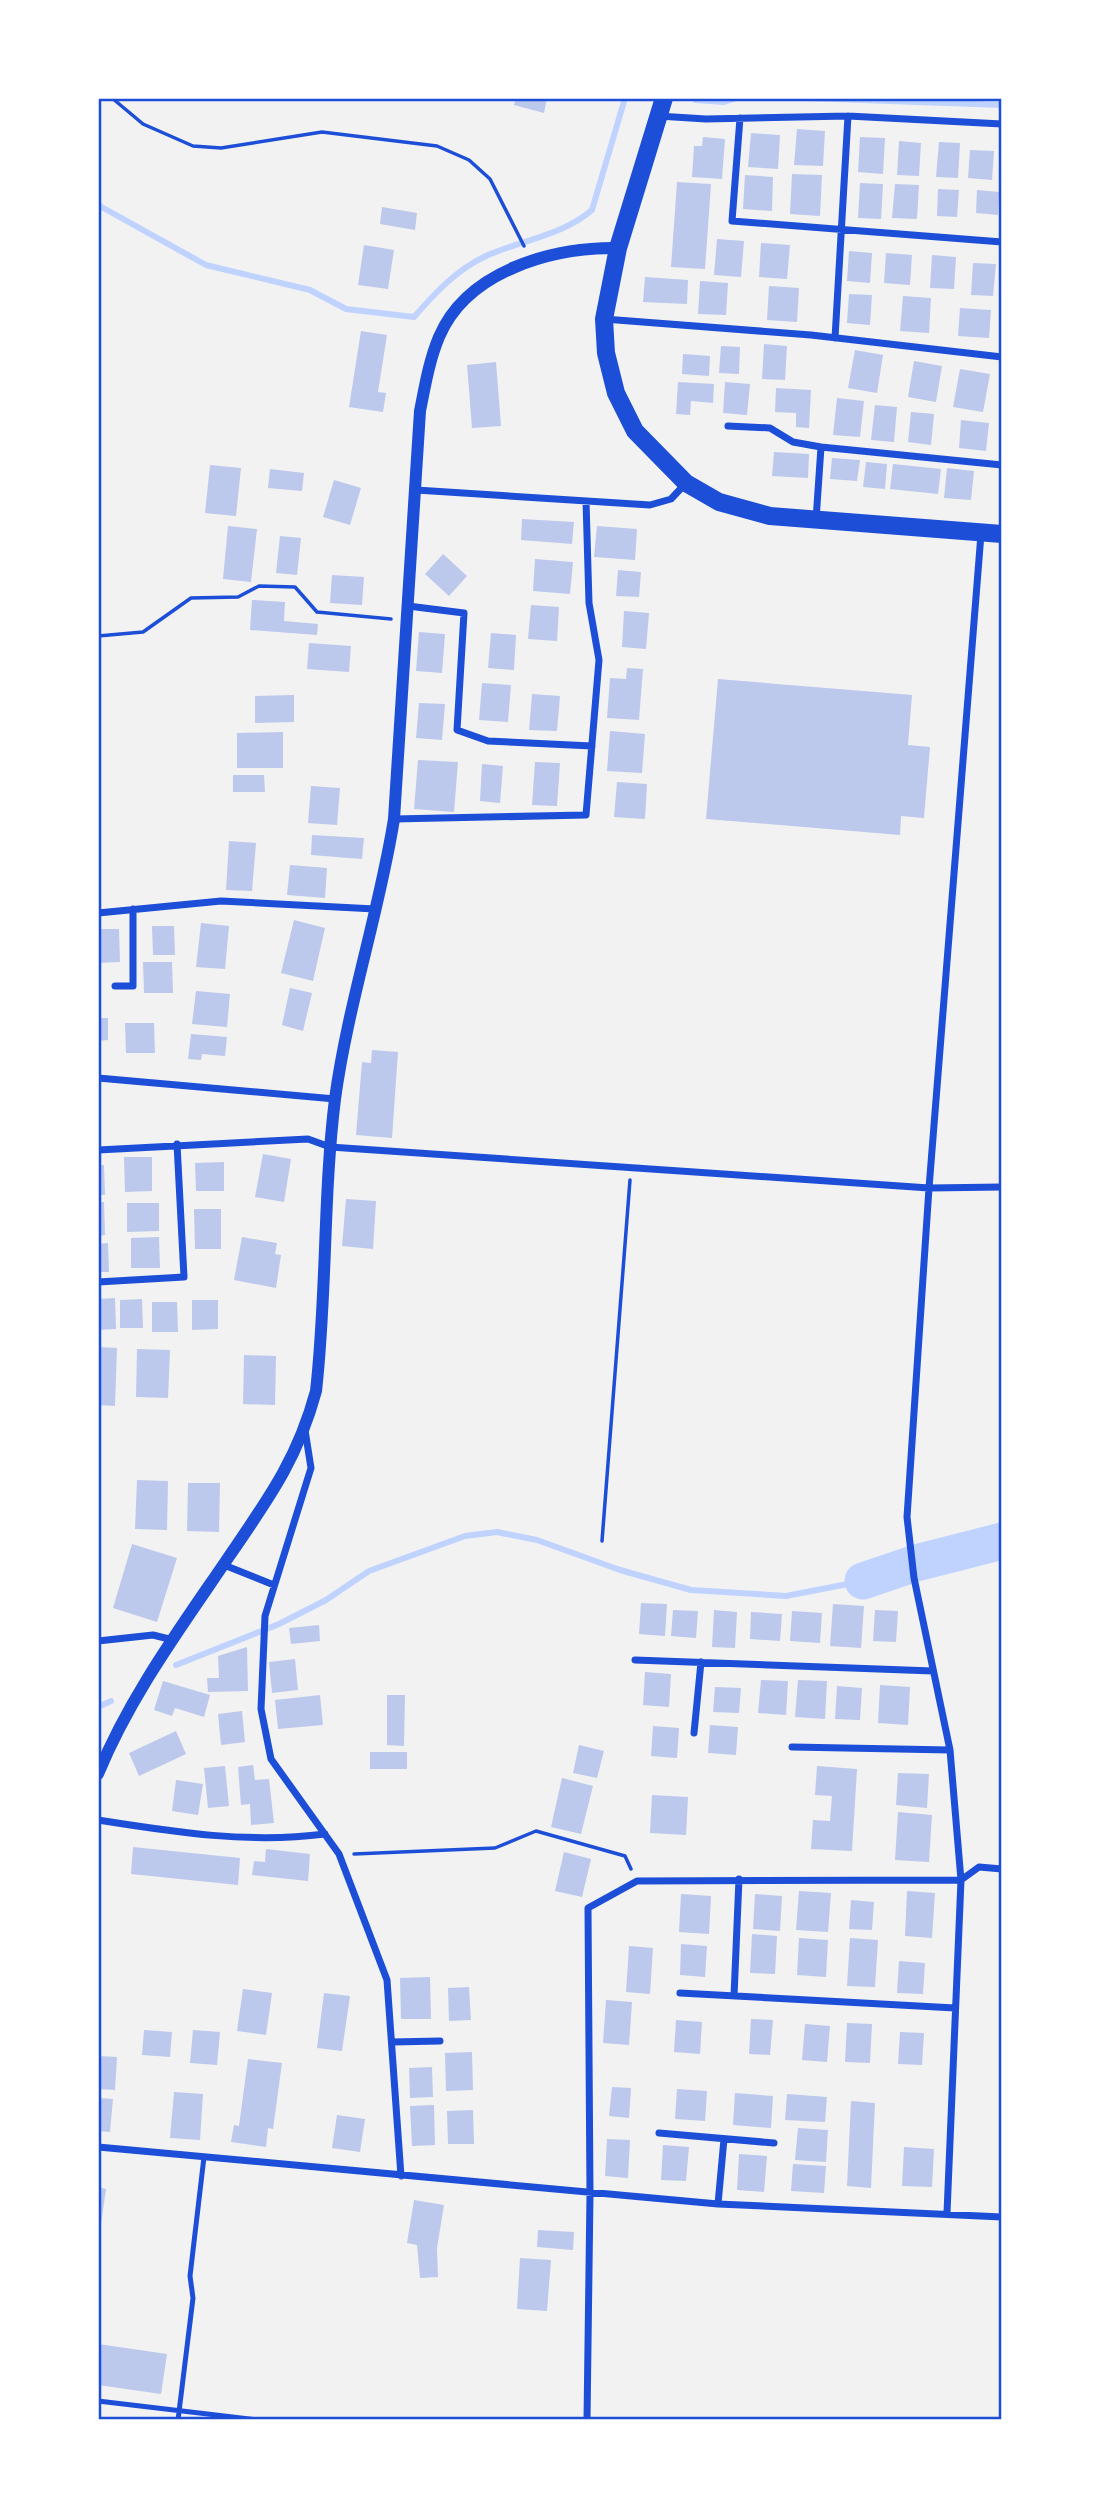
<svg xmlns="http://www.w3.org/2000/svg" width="1100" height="2518" viewBox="0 0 1100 2518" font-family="Signika,sans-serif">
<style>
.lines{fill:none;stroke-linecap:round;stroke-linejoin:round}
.stream{stroke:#bfd3fe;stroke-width:6}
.river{stroke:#bfd3fe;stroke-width:37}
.building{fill:#bdc9ec}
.path{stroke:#1d4ed8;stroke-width:3.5}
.service{stroke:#1d4ed8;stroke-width:5}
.minor{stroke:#1d4ed8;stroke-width:7}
.tertiary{stroke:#1d4ed8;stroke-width:12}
.primary{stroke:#1d4ed8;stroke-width:18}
.neatline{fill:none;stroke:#1d4ed8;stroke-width:2.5}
</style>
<rect width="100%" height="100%" fill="#f2f2f2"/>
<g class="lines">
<path class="stream" d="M805,98L1002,105
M696,100L724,102L737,98
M98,205L206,265L310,290L346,309L414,317C436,292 457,269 488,255C523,240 563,235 592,210L625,98
M176,1665L279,1624L326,1600L369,1571L465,1536L497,1532L537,1540L620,1570L691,1590L786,1596L863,1581
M98,1707L111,1701"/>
<path class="river" d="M863,1581L916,1563L1002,1541"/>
</g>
<path class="building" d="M516,98H547L544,113L514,105Z
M797,129L825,131L823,166L794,165Z
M751,133L780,135L778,169L748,167Z
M703,137L725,139L722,179L692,177L694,146H702Z
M860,137L885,138L883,174L858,172Z
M899,141L921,143L919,176L897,175Z
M939,142L960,143L958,178L936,177Z
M970,150L994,151L992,180L968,178Z
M792,174L822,175L820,216L790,214Z
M745,175L773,177L772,211L743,209Z
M677,182L711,184L705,269L671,267Z
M860,183L883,184L881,219L858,218Z
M895,184L919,185L917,219L892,218Z
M938,189L959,190L957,217L937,216Z
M977,190L999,192L998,215L976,213Z
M382,207L417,213L415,230L380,224Z
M717,239L744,241L741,277L714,275Z
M761,243L790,245L787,279L759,277Z
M364,245L394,250L388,289L358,285Z
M849,251L872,253L870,283L847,281Z
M886,253L912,255L910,285L884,283Z
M932,255L956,257L954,289L930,288Z
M973,263L996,264L993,296L971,295Z
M645,277L688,280L687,304L643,302Z
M700,281L728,283L726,315L698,314Z
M769,286L799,288L797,322L767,320Z
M849,294L872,295L870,325L847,323Z
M903,296L931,298L929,333L900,331Z
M960,308L991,310L989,338L958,336Z
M361,331L387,335L378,392L386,393L383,412L349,407Z
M764,344L787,346L785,380L762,379Z
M721,346L740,347L739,374L719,373Z
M855,350L883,355L877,393L848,388Z
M683,354L710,356L709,376L682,374Z
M914,361L942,366L936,402L908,397Z
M496,362L501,426L472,428L467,365Z
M960,369L990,374L983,412L953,407Z
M678,382L714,384L713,403L691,401L690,415L676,414Z
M725,382L750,384L747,415L723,413Z
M776,388L811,390L809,428L796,427V413L775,412Z
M837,398L864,401L860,437L833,435Z
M875,405L897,407L894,442L871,440Z
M911,412L934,414L931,445L908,442Z
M961,420L989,423L986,451L959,448Z
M774,452L809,454L808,478L772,476Z
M832,458L860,460L857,481L830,479Z
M866,462L887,464L885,489L863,487Z
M893,464L941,469L938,494L890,489Z
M210,465L241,468L236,516L205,513Z
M947,468L974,471L971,500L944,498Z
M270,469L304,473L302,491L268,488Z
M334,480L361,488L350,525L323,517Z
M522,519L574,522L572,544L521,540Z
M228,526L257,529L251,582L223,579Z
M597,526L637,529L635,560L594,557Z
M280,536L301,538L297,575L276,573Z
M443,554L467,576L449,596L425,574Z
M535,559L573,562L570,594L533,591Z
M618,570L641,572L639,597L616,596Z
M332,575L364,577L362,605L330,603Z
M252,600L285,602L284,621L318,624L317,635L250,630Z
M531,605L559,607L557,641L528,639Z
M624,611L649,613L646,649L622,647Z
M419,632L445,634L442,673L416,671Z
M491,633L516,635L514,670L488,668Z
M309,643L351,646L349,672L307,669Z
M627,668L643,669L639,720L607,718L610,678L626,679Z
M718,679L912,695L908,745L930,747L924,818L901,816L900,835L706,819Z
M482,683L511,685L508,722L479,720Z
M532,694L560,696L557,731L529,730Z
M294,695V722L255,723V696Z
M419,703L445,704L442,740L416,738Z
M610,731L645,734L642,773L607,771Z
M283,732V768H237V733Z
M418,760L458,762L454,812L414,809Z
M535,762L560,763L557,806L532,805Z
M482,764L503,766L500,803L480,801Z
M233,775H264L265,792H233Z
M617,782L647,784L645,819L614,817Z
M311,786L340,788L337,825L308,823Z
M312,835L364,838L362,859L311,855Z
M229,841L256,843L252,891L226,890Z
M290,865L327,868L325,898L287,895Z
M294,920L325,928L313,981L281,973Z
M201,923L229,926L225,969L196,967Z
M152,926H174L175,955H153Z
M98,929H119L120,962L98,963Z
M143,962H172L173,993H144Z
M290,988L312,993L303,1031L282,1025Z
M196,991L230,994L227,1027L192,1024Z
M98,1018H108V1040L98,1041Z
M125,1023H154L155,1053H126Z
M191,1034L227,1037L225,1056L202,1054L201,1060L188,1059Z
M372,1050L398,1052L392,1138L356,1135L362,1062L371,1063Z
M263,1154L291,1159L284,1202L255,1197Z
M124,1157H152V1191L125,1192Z
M224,1162V1191H196L195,1163Z
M98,1165H104L105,1195H98Z
M346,1199L376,1201L373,1249L342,1246Z
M98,1202H104L105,1235L98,1236Z
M127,1203H159V1231L127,1232Z
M194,1209H221V1249H195Z
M159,1237L160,1268H131V1238Z
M242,1237L277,1243L275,1254L281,1255L276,1288L234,1280Z
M108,1243L109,1272H98V1244Z
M115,1298L116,1329L98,1330V1299Z
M142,1299L143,1328H120V1300Z
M192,1300H218V1329L192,1330Z
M152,1302H177L178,1332H152Z
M98,1347L117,1348L115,1406L98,1405Z
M137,1349L170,1350L168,1398L136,1397Z
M244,1355L276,1356L275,1405L243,1404Z
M137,1480L168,1481L167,1530L135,1529Z
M188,1483H220L219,1532L187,1531Z
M132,1544L177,1558L157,1622L113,1608Z
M641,1603L667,1604L665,1636L639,1634Z
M833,1604L864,1606L861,1648L830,1646Z
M673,1610L698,1611L696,1638L671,1636Z
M714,1610L737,1612L735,1648L712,1647Z
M875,1610L898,1611L896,1642L873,1641Z
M792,1611L822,1613L820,1643L790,1641Z
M751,1612L782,1614L780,1641L750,1639Z
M319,1625L320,1641L291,1644L289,1628Z
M247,1647L248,1691L208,1692L207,1678H219L218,1656Z
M295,1659L298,1690L272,1693L269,1662Z
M645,1672L671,1674L669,1707L643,1705Z
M761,1680L788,1681L786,1715L758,1713Z
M798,1680L827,1681L825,1719L795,1717Z
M163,1681L210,1695L204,1717L175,1708L172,1716L154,1710Z
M880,1685L910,1687L908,1725L878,1723Z
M837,1686L862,1688L860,1720L835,1719Z
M715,1687L741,1688L739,1713L713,1712Z
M320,1695L323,1725L278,1729L275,1700Z
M387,1695H405L404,1746L387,1745Z
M242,1711L245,1742L221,1745L218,1714Z
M710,1725L738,1727L736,1755L708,1753Z
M653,1726L679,1728L677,1758L651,1756Z
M176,1731L186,1754L139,1776L129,1753Z
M579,1745L604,1751L597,1778L573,1773Z
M370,1752H407V1769H370Z
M253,1765L255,1780L269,1779L274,1823L251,1825L250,1804L241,1805L238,1767Z
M225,1766L229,1806L208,1808L204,1768Z
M817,1766L857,1769L852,1851L811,1849L813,1820L830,1821L832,1796L815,1795Z
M898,1773L929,1774L927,1808L896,1805Z
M562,1778L593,1786L581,1834L551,1827Z
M176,1780L203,1784L198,1815L172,1811Z
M652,1795L688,1797L686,1835L650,1833Z
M898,1812L932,1815L929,1862L895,1860Z
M133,1847L240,1858L238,1885L131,1874Z
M266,1849L310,1854L308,1881L252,1875L254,1861L265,1862Z
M564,1852L591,1859L582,1897L555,1891Z
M799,1891L831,1893L828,1932L796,1930Z
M907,1891L935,1893L932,1938L905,1936Z
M681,1894L711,1896L709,1934L679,1932Z
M755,1894L782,1896L780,1931L753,1929Z
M851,1900L874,1902L872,1930L849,1929Z
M752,1934L777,1936L775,1974L750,1973Z
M799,1938L828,1940L826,1977L797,1975Z
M850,1938L878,1940L875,1987L847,1986Z
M681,1944L707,1946L705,1977L680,1975Z
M629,1946L653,1948L650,1994L626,1992Z
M899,1961L925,1963L923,1994L897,1993Z
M430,1977L431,2019H401L400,1978Z
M469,1987L471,2020L449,2021L448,1988Z
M243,1989L272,1993L266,2035L237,2031Z
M324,1993L350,1996L342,2051L317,2048Z
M606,2000L632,2002L629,2045L603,2043Z
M751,2019L773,2020L770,2055L749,2054Z
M676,2020L702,2022L700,2054L674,2052Z
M847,2023L872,2024L870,2063L845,2062Z
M805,2024L830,2026L827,2062L802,2060Z
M144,2030L172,2032L170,2057L142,2055Z
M193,2030L220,2032L217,2065L190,2063Z
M900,2032L924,2033L922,2065L898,2064Z
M472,2052L473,2090L446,2091L445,2053Z
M98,2056L117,2057L115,2090L98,2089Z
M248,2059L282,2063L273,2129L268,2128L266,2147L231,2142L234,2125L239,2126Z
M432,2067L433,2097L410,2098L409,2068Z
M612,2087L631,2088L629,2118L609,2116Z
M677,2089L707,2091L705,2121L675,2119Z
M174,2092L203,2094L200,2140L170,2138Z
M735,2093L773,2096L771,2128L733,2125Z
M787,2094L827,2097L825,2122L785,2120Z
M98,2098L113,2099L110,2132L98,2131Z
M851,2101L875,2103L871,2188L847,2186Z
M434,2105L435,2145L412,2146L410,2106Z
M473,2110L474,2144H448L447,2111Z
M337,2115L365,2119L360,2152L332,2148Z
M798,2128L828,2130L826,2162L795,2160Z
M607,2139L630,2140L628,2178L605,2176Z
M663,2145L689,2147L686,2181L661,2180Z
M904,2147L934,2149L932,2187L902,2186Z
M739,2154L767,2156L764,2192L737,2190Z
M793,2164L826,2166L824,2193L791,2191Z
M98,2187L106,2189L100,2231H98Z
M414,2200L444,2205L437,2248L438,2277L420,2278L417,2245L407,2243Z
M538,2230L574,2232L573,2250L537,2247Z
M520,2258L551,2260L547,2311L517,2309Z
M98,2344L167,2354L161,2394L98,2385Z"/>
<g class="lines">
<path class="path" d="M112,98L143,124L193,146L221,148L322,132L437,146L469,160L490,179L524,246
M98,636L143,632L191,598L238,597L259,586L295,587L317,612L391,619
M602,1541L630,1180
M354,1854L495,1848L536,1831L625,1856L631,1869"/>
<path class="service" d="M98,2401L258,2420
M178,2420L193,2298L190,2276L204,2157"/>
<path class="minor" d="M658,116L706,119L848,116L1002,124
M740,118L732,221L1002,242
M604,319L811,335L1002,357
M835,338L848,116
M728,426L770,428L793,442L821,447L1002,465
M416,490L650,505L671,499L686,483
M816,520L821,447
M408,606L464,613L457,730L488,741L592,746
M394,819L586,815L599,660L589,603L586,501
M98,913L221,901L375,909
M115,986H133V909
M98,1078L335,1099
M98,1150L308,1139L330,1147L929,1188L1002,1187
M98,1282L184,1277L177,1144
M305,1430L311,1468L265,1616L261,1709L271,1759L339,1854L387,1980L401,2176
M224,1565L274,1585
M98,1641L153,1635L173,1640
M635,1660L933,1671
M694,1733L701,1662
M792,1747L950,1750
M98,1820C174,1832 248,1844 325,1834
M680,1993L955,2008
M734,1996L739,1879
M392,2042L440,2041
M659,2133L774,2143
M98,2147L718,2204L1002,2217
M718,2204L724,2139
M947,2213L961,1880L950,1750L914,1578L907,1517L929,1188L981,534
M587,2420L590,2194L588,1908L637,1881L961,1880L979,1867L1002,1869"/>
<path class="tertiary" d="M98,1774C131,1694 182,1626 230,1555C269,1498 298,1458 316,1391C327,1294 323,1196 335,1099C348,1004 379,913 394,819L420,411C425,386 429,361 439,337C467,271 552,247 618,248"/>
<path class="primary" d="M664,98L618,248L604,319L606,353L616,393L635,431L686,483L719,502L770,516L1002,534"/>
</g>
<rect width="1100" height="2518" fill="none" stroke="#ffffff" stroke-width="200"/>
<rect x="100" y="100" width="900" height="2318" class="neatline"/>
</svg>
